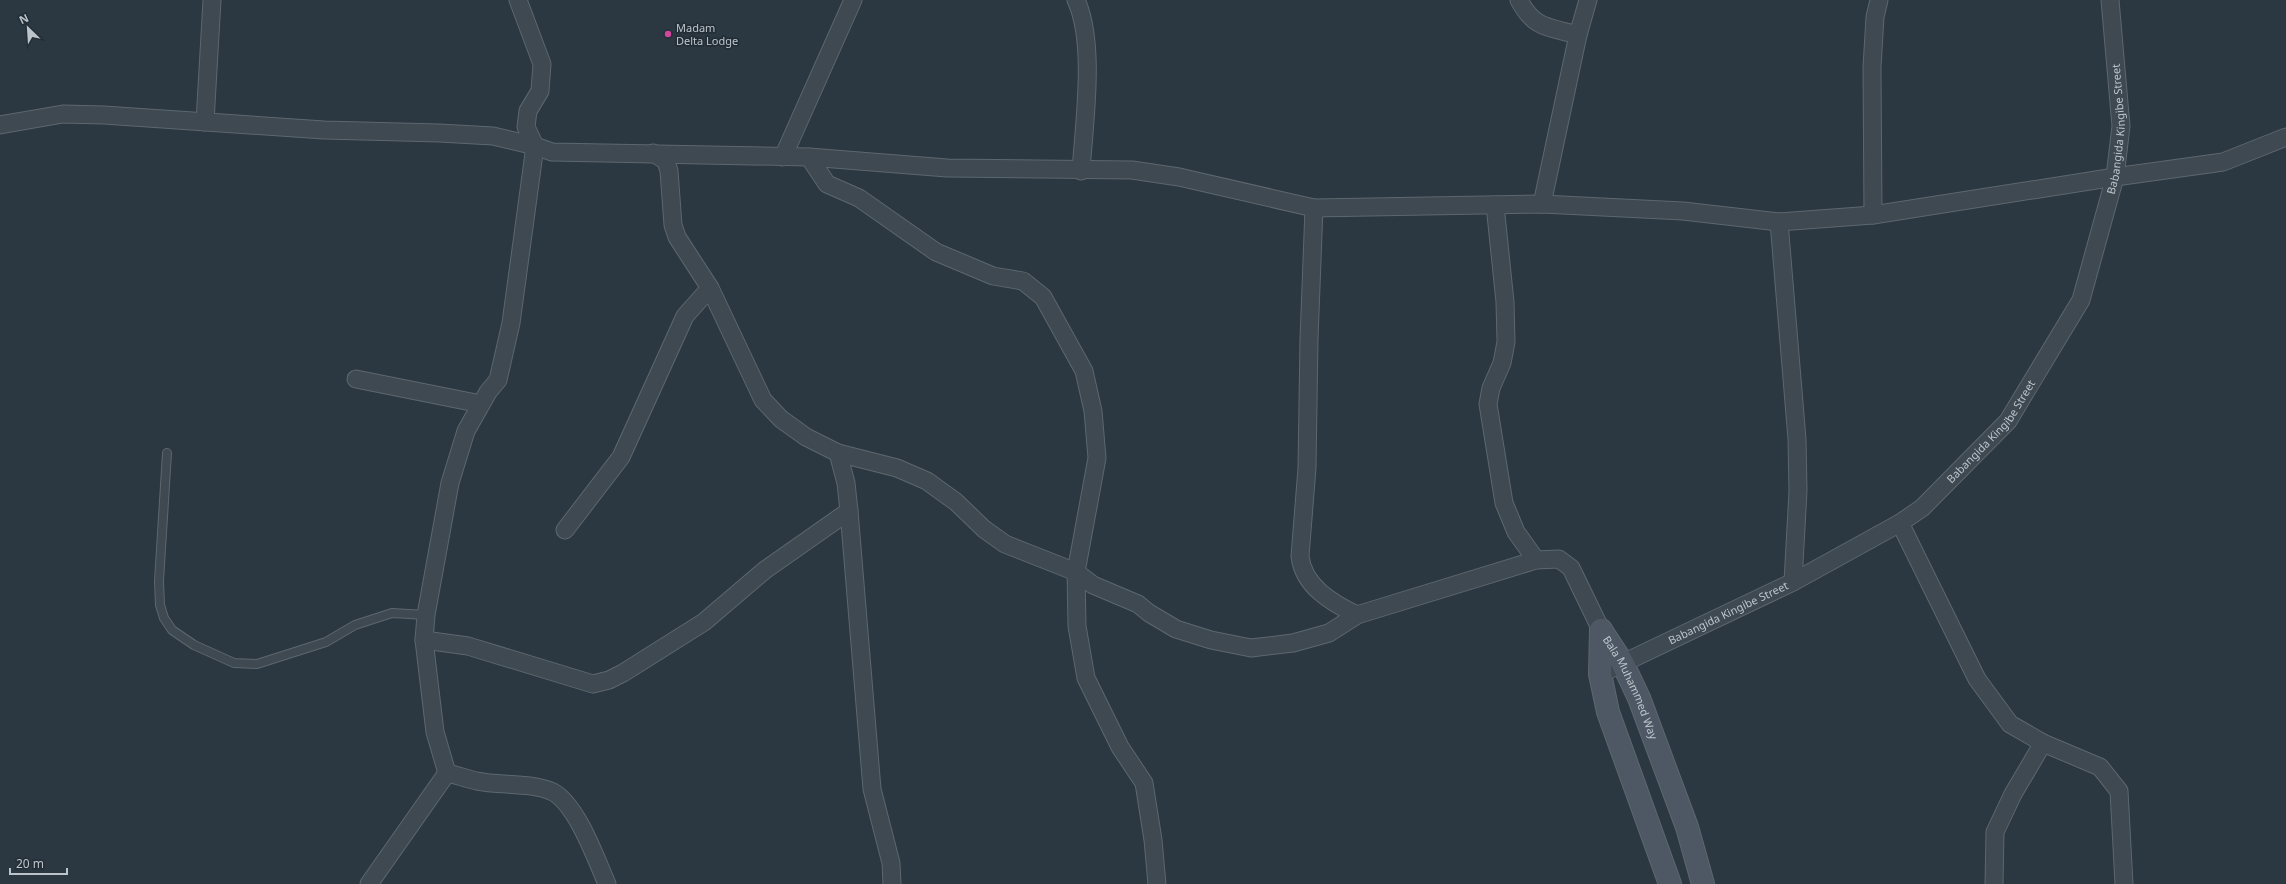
<svg xmlns="http://www.w3.org/2000/svg" width="2286" height="884" viewBox="0 0 2286 884" font-family="'Noto Sans',sans-serif">
<style>
.lines{fill:none;stroke-linecap:round;stroke-linejoin:round}
.lane-casing{stroke:#5d676f;stroke-width:10}
.street-casing{stroke:#5d676f;stroke-width:19}
.secondary-casing{stroke:#5d676f;stroke-width:24}
.lane{stroke:#3f4951;stroke-width:8}
.street{stroke:#3f4951;stroke-width:17}
.secondary{stroke:#4d5864;stroke-width:22}
.hotel-dot{fill:#d1479c;stroke:#232e37;stroke-width:1.5}
.labels{text-anchor:middle;stroke-width:3.5;stroke-linejoin:round;paint-order:stroke}
.poi-label{font-size:11px;fill:#bcc4cb;stroke:#232e37;text-anchor:start}
.street-label{font-size:11px;fill:#bcc4cb;stroke:#232e37}
</style>
<rect width="100%" height="100%" fill="#2b3741"/>
<g class="lines">
<defs>
<path id="lane" d="M167,453L159,581L160,605L164,618L172,630L194,645L234,663L257,664L326,642L355,625L392,613L426,615"/>
<g id="street">
<path d="M518,0L542,64L540,91L528,111L526,127L535,146L552,152L809,157L947,168L1132,170L1179,177L1314,208L1542,204L1683,211L1779,222L1873,215L2115,177L2223,162L2286,137"/>
<path d="M1076,0C1096,43 1084,124 1081,171"/>
<path d="M1519,0C1534,29 1549,27 1578,35"/>
<path d="M205,122L212,0"/>
<path d="M0,125L63,114L104,115L324,130L439,133L493,136L535,146L511,323L498,380L488,392L466,431L450,483L426,615L424,640L435,732L447,773"/>
<path d="M653,153L666,161L669,171L673,225L677,237L710,288L763,400L781,419L806,437L838,453L897,468L927,481L956,502L984,529L1005,544L1076,572L1093,585L1138,604L1149,613L1176,629L1211,640L1251,648L1293,643L1329,633L1357,615L1536,560L1559,559L1571,568L1601,630"/>
<path d="M783,157L853,0"/>
<path d="M809,157L827,184L859,198L936,252L993,276L1023,281L1043,297L1084,371L1093,411L1097,458L1076,572L1077,626L1086,678L1120,747L1144,783L1153,840L1157,884"/>
<path d="M1542,204L1578,35L1588,0"/>
<path d="M1495,205L1505,302L1506,342L1502,363L1491,388L1488,404L1504,503L1516,532L1536,560"/>
<path d="M1314,208L1309,339L1307,468L1300,556C1303,586 1332,603 1357,615"/>
<path d="M1873,215L1872,67L1875,17L1879,0"/>
<path d="M1779,222L1797,439L1798,491L1793,582"/>
<path d="M356,379L481,404"/>
<path d="M838,453L846,483L849,511L872,789L891,863L892,884"/>
<path d="M1900,523L1977,679L2010,724L2043,743L2100,767L2119,791L2124,884"/>
<path d="M565,530L621,457L685,316L710,288"/>
<path d="M424,640L468,646L593,684L609,680L623,673L704,622L765,570L849,511"/>
<path id="s1" d="M1600,674L1793,582L1900,523L1922,508L2008,421L2081,300L2115,177L2121,126L2110,0"/>
<path d="M447,773C457,775 467,779 477,781C499,786 532,782 553,792C577,805 596,859 607,884"/>
<path d="M369,884L447,773"/>
<path d="M1994,884L1995,832L2013,794L2043,743"/>
</g>
<g id="secondary">
<path id="s2" d="M1601,630L1622,662L1639,698L1687,827L1703,884"/>
<path d="M1601,630L1600,674L1608,712L1670,884"/>
</g>
</defs>
<use href="#lane" class="lane-casing"/>
<use href="#street" class="street-casing"/>
<use href="#secondary" class="secondary-casing"/>
<use href="#lane" class="lane"/>
<use href="#street" class="street"/>
<use href="#secondary" class="secondary"/>
</g>
<circle class="hotel-dot" cx="668" cy="34" r="4"/>
<g class="labels">
<g class="poi-label">
<text x="676" y="32">Madam<tspan x="676" dy="13">Delta Lodge</tspan></text>
</g>
<g class="street-label">
<text dy="4" stroke="none"><textPath href="#s1" startOffset="802">Babangida Kingibe Street</textPath></text>
<text dy="4" stroke="none"><textPath href="#s1" startOffset="466">Babangida Kingibe Street</textPath></text>
<text dy="4" stroke="none"><textPath href="#s1" startOffset="142">Babangida Kingibe Street</textPath></text>
<text dy="4" stroke="none"><textPath href="#s2" startOffset="65">Bala Muhammed Way</textPath></text>
</g>
</g>
<g transform="translate(28 28) rotate(335)" stroke="#232e37" stroke-width="3" paint-order="stroke">
<path d="M0-3L7 15L0 10L-7 15Z" fill="#bcc4cb"/>
<text y="-6" font-size="11" font-weight="bold" text-anchor="middle" fill="#bcc4cb">N</text>
</g>
<path d="M10 868v6h57v-6" fill="none" stroke="#bcc4cb" stroke-width="2"/>
<text x="16" y="868" font-size="12" fill="#bcc4cb" stroke="#232e37" stroke-width="3" paint-order="stroke">20 m</text>
</svg>
